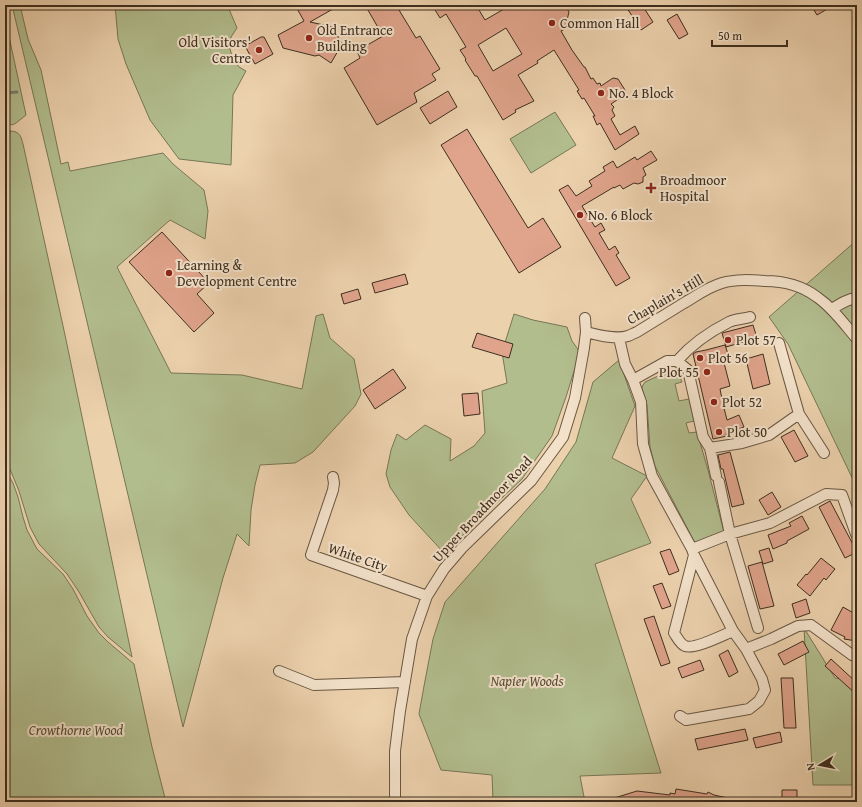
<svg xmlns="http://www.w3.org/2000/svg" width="862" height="807" viewBox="0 0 862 807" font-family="'Gentium Book Plus',serif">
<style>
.green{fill:#b2bd8e;stroke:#787656}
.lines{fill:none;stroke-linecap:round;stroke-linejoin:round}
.stream{stroke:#748071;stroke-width:3}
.building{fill:#e0a48c;stroke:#3d2e1e;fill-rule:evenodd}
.street-casing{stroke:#695742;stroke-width:12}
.street{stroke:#f3e1ca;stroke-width:10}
.poi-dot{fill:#8f2418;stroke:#f3e1ca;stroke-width:1.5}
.labels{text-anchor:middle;stroke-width:4;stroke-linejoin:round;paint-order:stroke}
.poi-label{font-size:14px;fill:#3d2e1e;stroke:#f3e1ca;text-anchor:start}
.street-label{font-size:14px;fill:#3d2e1e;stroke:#f3e1ca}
.park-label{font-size:14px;font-style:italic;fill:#544b34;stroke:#f3e1ca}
</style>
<rect width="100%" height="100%" fill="#ecd1ad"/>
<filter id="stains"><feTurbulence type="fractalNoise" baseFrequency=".005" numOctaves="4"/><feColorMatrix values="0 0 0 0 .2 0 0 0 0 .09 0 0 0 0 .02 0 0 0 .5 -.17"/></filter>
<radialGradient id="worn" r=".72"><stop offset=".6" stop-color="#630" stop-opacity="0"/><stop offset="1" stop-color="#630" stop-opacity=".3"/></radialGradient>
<path class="green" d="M12,5H20L28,39L41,70L61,164L68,162L70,171L163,153L173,164L204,190L208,211L205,239L170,220L117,267L171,373L242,375L302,389L316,316L323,314L330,338L354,359L361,394L355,406L313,452L295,463L260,465L255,485L251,510L249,546L237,534L223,578L183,727Z
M115,5H231L229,9L237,28L231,37L230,49L233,59L239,67L246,71L233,95L231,165L179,159L150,120L126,64L118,39Z
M5,18L26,115L16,123L12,125L5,122Z
M555,112L576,145L531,173L510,139Z
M10,131C20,131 21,137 23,144L65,335L132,657L108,637L99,627L79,592L67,574L39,544L30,527L19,491L5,457V134H10Z
M857,240V488L788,344L769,317Z
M514,314L533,320L567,327L572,341L580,352L566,397L552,436L522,479L444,553L409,515L390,487L386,474L391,450L397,434L406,440L425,425L451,439L450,461L474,446L485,433L482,391L507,383L502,352Z
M619,360L635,406L612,458L647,476L631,499L651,543L595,564L661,773L580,776L585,802H493L492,775L441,770L419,714L424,686L433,639L445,602L545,489L576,442L593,382Z
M674,370L679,375L682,382L675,384L679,401L689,399L694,421L686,423L689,433L697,432L708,470L725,536L695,543L655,466L650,447L647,405L642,388L643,385L645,382L669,371Z
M5,469L13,483L18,497L23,517L27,530L37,549L63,574L73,589L87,616L99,633L108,642L134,664L152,747L166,802H5Z
M804,628L835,678L857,681V785H813Z"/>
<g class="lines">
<path class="stream" d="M5,93L17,92"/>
</g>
<path class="building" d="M295,5H340L310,22L333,27L342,44L331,63L319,55L315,56L283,48L278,35L304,21Z
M365,5H396L416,38L420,36L440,69L432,74L436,80L414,93L417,102L377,125L344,68L360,58L357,51L383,36Z
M432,5H476L485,20L504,9L503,5H559L560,6L566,7L569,12L567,20L571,26L561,31L572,50L584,67H585L591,79L593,78L597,84L600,83L601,86L613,78L618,79L625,90L623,96L611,104L614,107L612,110L615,116L611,119L620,135L635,126L639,134L615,150L600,123L597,125L593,116H595L584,98L582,99L577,91L579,90L554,50L537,61L538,63L518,75L534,101L515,110L516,112L503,120L477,76H475L465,60L466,59L460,50L466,47L446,14L440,18ZM506,28L522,54L493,71L478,45Z
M625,5H642L653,22L641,30Z
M811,5H834L817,15Z
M677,14L688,34L679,39L667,20Z
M261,37H264L273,54L255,64L245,46Z
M448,91L457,107L430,124L420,108Z
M467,129L528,228L543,218L561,247L519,273L441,145Z
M651,151L657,160L643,168L646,175L643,177V182L638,184L634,183L623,189L620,185L614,188V187L582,206L595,227L601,223L605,230L599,233L609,250L615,246L619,253L616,255L630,278L616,286L559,190L568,185L576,196L592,186L589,181L605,171L603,167L613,161L617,168L635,157L637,160Z
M162,232L209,283L197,294L214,313L194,332L129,262Z
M405,274L408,284L375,293L372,283Z
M358,289L361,299L344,304L341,294Z
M753,325L757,338L726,347L722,333Z
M477,333L513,344L509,358L472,347Z
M725,345L729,357L723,359L730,386L720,389L723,404L727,420L739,415L744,427L726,434L727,436L713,439L693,354L696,352L706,350Z
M763,354L770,384L753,389L746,359Z
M393,369L406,388L375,409L363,390Z
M478,393L480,414L464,416L462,394Z
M794,430L808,456L795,462L781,437Z
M730,452L744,504L732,507L723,469H721L718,455Z
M772,492L781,507L768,515L759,500Z
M830,501L857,552L845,558L819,507Z
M802,516L809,529L787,541V543L773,549L768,535L791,526L789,523Z
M769,548L773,561L763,564L759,551Z
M670,549L679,571L669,575L660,552Z
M821,558L835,569L826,580L824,578L810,596L797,585L806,574L807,575Z
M762,562L774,606L760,609L748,566Z
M662,583L671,606L662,609L653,586Z
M806,599L810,613L796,618L792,604Z
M843,607L857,615V641L844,639L845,637L831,630Z
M654,616L670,663L661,666L644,619Z
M803,641L809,652L784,665L778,654Z
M728,650L738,672L729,677L719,655Z
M831,659L857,683V695L825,666Z
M700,660L704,670L682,678L678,668Z
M781,678H793L796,728H784Z
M745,729L748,740L698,750L695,739Z
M780,732L782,742L756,748L753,738Z
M676,789L707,794L708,792L714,795L728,798L727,802H608V800L637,791L670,795V793L675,794Z
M782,790H797V802H782Z"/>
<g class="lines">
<defs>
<path id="street" d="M832,309C840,304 847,299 857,298
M586,332C598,335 616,340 628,336C631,335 634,333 637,332C653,322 668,313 684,303C696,296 708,287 722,283C736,279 751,280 765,281C784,281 801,285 817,297C833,308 844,324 857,339
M619,338L625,364L633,380L641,402L643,444L652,476L692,549L694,555L733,631L746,649L771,639L798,626L811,625L852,655L857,656
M779,343L799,414L824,453
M677,361C691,345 709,332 729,322C735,319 743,319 750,317
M633,380L667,361H677L688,370L703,437L710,448L742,443L769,435L799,414
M710,448L716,476
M333,477L334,483L333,490L311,555L427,596
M719,482L730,534L758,628
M692,549L730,534L770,523L826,494L842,495L856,534L857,535
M694,555L674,633C677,637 680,644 685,646C694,650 723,635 733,631
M279,671L314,685L405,682
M680,716L686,720L749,709L759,701L765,690L762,679L746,649
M395,802V751L400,711L412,639L427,596L444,569L462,548L531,481L563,437L575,398L584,348L586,332L585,318"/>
</defs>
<use href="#street" class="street-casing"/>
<use href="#street" class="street"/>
</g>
<g class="poi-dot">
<circle cx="552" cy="23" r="4"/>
<circle cx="309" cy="38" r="4"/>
<circle cx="259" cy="50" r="4"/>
<circle cx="601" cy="93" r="4"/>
<path d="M649 182h4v4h4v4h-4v4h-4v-4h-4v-4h4z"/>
<circle cx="580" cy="215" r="4"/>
<circle cx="169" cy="273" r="4"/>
<circle cx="728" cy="340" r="4"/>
<circle cx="700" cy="358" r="4"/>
<circle cx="707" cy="372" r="4"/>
<circle cx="714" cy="402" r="4"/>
<circle cx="719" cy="432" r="4"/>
</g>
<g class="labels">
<g class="poi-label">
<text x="560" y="28">Common Hall</text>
<text x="317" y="35">Old Entrance<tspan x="317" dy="16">Building</tspan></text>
<text x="251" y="47" text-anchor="end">Old Visitors'<tspan x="251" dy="16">Centre</tspan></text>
<text x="609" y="98">No. 4 Block</text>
<text x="660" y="185">Broadmoor<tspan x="660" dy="16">Hospital</tspan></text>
<text x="588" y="220">No. 6 Block</text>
<text x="177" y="270">Learning &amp;<tspan x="177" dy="16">Development Centre</tspan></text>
<text x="736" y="345">Plot 57</text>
<text x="708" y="363">Plot 56</text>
<text x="699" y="377" text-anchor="end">Plot 55</text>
<text x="722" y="407">Plot 52</text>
<text x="727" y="437">Plot 50</text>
</g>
<g class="street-label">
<text transform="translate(665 299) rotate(-30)" y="5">Chaplain's Hill</text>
<text transform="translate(482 509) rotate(-47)" y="5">Upper Broadmoor Road</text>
<text transform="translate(358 557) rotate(19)" y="5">White City</text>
</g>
<g class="park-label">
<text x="527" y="686">Napier Woods</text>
<text x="76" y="735">Crowthorne Wood</text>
</g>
</g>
<rect width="862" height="807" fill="none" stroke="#ecd1ad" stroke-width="20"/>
<rect x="6" y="6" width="850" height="795" fill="none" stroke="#3d2e1e" stroke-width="2"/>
<rect x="10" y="10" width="842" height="787" fill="none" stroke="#3d2e1e"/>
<g transform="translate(820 765) rotate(260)" stroke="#f3e1ca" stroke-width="3" paint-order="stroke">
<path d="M0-3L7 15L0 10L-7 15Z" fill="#3d2e1e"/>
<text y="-6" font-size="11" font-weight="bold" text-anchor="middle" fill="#3d2e1e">N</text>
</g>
<path d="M712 40v6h75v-6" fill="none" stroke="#3d2e1e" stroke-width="2"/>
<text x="718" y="40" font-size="12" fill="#3d2e1e" stroke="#f3e1ca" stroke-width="3" paint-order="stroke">50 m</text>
<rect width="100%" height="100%" filter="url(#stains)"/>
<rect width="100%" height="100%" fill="url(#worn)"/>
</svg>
